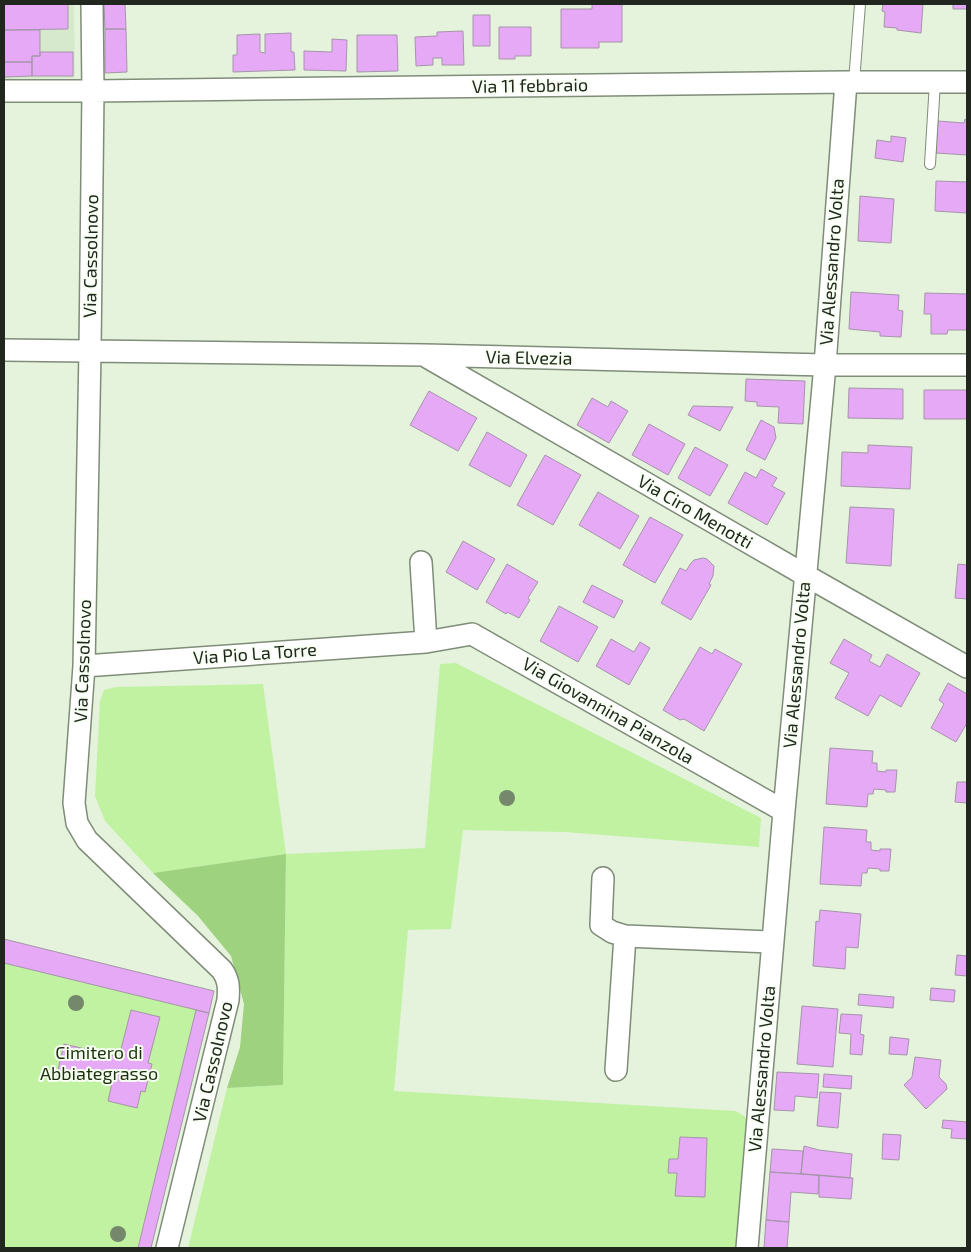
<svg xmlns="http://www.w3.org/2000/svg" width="971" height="1252" viewBox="0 0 971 1252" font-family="'Exo 2',sans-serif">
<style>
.built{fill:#d6e9cc}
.green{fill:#c0f2a2}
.forest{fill:#9ed27e}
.building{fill:#e5a9f6;stroke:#a595a9}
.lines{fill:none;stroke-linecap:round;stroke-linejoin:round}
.lane-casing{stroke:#7f8c78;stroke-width:12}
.street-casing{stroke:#7f8c78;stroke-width:24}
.lane{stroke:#fff;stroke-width:10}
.street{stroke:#fff;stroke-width:21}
.tree{fill:#76886b}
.labels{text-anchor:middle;stroke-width:4;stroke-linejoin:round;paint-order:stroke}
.street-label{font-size:18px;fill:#21271f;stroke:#f6fff1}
.park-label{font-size:18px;fill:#1c300e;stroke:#f6fff1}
</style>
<rect width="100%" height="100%" fill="#e5f3dd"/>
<path class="built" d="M4,4H74L75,78L4,79Z"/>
<path class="green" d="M456,663L761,818L759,847L565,832L463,830L451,929L408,930L394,1091L736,1111L748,1119L736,1248H188L227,1088L283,1085L286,854L153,873L105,821L95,796L100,701L104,690L116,687L263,684L286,854L425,848L440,664Z
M4,939L214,991L151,1248H4Z"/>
<path class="forest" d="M286,854L283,1085L227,1088L240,1047L244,1004L231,956L198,916L153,873Z"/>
<path class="building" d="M4,4H68V29L4,30Z
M104,4H125L126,29H105Z
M592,4H622V42H599V48H561V9H592Z
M883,4H923L921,33L897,30V28L884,27L885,12L882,11Z
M953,4H967V9H953Z
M473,15H490V46H473Z
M499,27H531V56H515V59H499Z
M105,29H126L127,72L105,73Z
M4,30H40V56H32V62H4Z
M463,31L464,65H442V58H433V65L416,66L415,37L437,36V32Z
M291,33V52H294L295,70L233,72V55H237V35L260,34V52L265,53V34Z
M357,35H397L398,71L357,72Z
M332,39L347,40L346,71L304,70V51L332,52Z
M40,52H73V76H32V56H40Z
M4,62H32V76L4,77Z
M965,119L967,120V155L936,153L938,121L964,123Z
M891,136L906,138L903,162L875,158L877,140L891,142Z
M936,181L967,182V213L935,211Z
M860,196L894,199L891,243L858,241Z
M851,292L899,295L898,310L903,311L901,337L880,336V332L849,329Z
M925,293L967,294V330H948L947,334H931V314H924Z
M746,379L805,381L803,424L778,423L779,407L757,406V402L745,401Z
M849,388L903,389V419L848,418Z
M924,390H967V419H924Z
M429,391L477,418L458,451L410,425Z
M592,398L608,407L611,401L628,411L609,443L577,425Z
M693,406L733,407L720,431L688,415Z
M761,420L774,427L776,438L765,460L746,450Z
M649,424L685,444L668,475L632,455Z
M487,432L527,455L510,487L469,465Z
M868,445L912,447L910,489L841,486L842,452L868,453Z
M695,447L728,465L710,496L678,478Z
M545,455L581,475L553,525L517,505Z
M761,469L777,478L772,486L785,493L767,525L728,503L745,472L756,478Z
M598,492L639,516L620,549L579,525Z
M850,507L894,509L891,566L846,563Z
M650,517L683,535L655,583L623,565Z
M463,541L495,559L477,590L446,572Z
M703,558L707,559L714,566L713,576L709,584L711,585L691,620L661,603L680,568L686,571L691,563L694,560Z
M967,561V599L955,598L958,564L967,565Z
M507,564L538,582L528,598L530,600L519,618L507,612L506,614L486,602Z
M592,585L623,601L614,618L583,602Z
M559,606L598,627L578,662L540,641Z
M611,639L634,652L640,642L650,648L629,685L596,666Z
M844,639L872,655L869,661L880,667L887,654L920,673L901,707L880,695L868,716L835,698L849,673L830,663Z
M700,647L712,654L715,649L742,664L704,731L684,719L680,720L663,710Z
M948,683L967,694V723L956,742L931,728L944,704L939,700Z
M830,748L873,751L872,763H877V771L886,772V770H897L895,792H886V790L874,789L873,794H868L867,807L826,804Z
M957,782H967V803L955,802Z
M824,827L867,830L866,842H871V850L880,851V849H891L889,871H880V869L868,868L867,873H862L861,886L820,884Z
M820,910L861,914L858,948L846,947L845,969L813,966L816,921L819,922Z
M4,939L214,991L209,1013L4,963Z
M957,955L967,956V976L955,975Z
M931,988L955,990L954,1002L930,1000Z
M859,994L894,997L893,1008L858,1005Z
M802,1006L838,1009L833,1067L797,1064Z
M131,1010L160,1017L148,1063L152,1064L145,1092L141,1091L137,1108L108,1101L112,1083L58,1070L64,1044L119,1057Z
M196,1010L209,1013L151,1248H138Z
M841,1014L862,1015L860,1034L864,1035L862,1055L850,1054L851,1034L839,1033Z
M890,1037L909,1039L907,1055L889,1054Z
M915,1057L941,1060L939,1077L946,1084L947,1089L926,1109L904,1085L912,1077Z
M777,1072L819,1074L817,1098L795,1096L794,1111L774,1110Z
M824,1074L852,1076L851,1089L823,1087Z
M820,1092L841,1093L838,1128L817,1126Z
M943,1120L967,1122V1139L951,1138L952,1129L942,1128Z
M883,1134L901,1135L899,1160L882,1159Z
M680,1137L707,1138L705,1197L675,1196L677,1173H668L669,1159H678Z
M804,1146L819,1150L852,1154L850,1178L801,1174Z
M772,1149L803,1151L801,1174L770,1172Z
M770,1172L819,1175L818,1194L791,1192L789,1222L766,1220Z
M819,1175L853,1178L851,1199L819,1197Z
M766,1220L789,1222L787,1248H764Z"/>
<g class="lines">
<defs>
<path id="lane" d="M854,82L860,4
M930,164L935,82"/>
<path id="street" d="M92,4L93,91L90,351L84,666L74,803L77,823L87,840L222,970C229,980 229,988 228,1000L167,1248
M4,91H93L846,82H967
M4,350L425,355L825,365H967
M427,357L805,575L967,667
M421,562L426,642
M84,666L426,642L472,634L784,811
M603,878L601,925L612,932L625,936L773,942
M616,1070L625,936
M747,1248L784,811L825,365L846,82"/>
</defs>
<use href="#lane" class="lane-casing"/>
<use href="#street" class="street-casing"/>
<use href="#lane" class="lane"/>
<use href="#street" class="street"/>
</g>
<g class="tree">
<circle cx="507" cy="798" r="8"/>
<circle cx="76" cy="1003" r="8"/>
<circle cx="118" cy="1234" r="8"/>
</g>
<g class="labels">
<g class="street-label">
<text transform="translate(530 86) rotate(-1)" y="6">Via 11 febbraio</text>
<text transform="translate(91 256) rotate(-89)" y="6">Via Cassolnovo</text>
<text transform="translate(832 262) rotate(-86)" y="6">Via Alessandro Volta</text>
<text transform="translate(529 358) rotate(1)" y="6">Via Elvezia</text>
<text transform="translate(695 512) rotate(30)" y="6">Via Ciro Menotti</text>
<text transform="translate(255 654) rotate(-4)" y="6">Via Pio La Torre</text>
<text transform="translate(83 661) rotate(-88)" y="6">Via Cassolnovo</text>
<text transform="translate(797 665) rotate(-85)" y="6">Via Alessandro Volta</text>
<text transform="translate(608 711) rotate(30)" y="6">Via Giovannina Pianzola</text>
<text transform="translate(213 1062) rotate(-77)" y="6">Via Cassolnovo</text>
<text transform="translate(762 1069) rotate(-85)" y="6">Via Alessandro Volta</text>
</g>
<g class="park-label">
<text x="99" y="1059">Cimitero di<tspan x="99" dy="21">Abbiategrasso</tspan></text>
</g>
</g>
<rect width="971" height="1252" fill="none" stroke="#21271f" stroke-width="10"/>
</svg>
